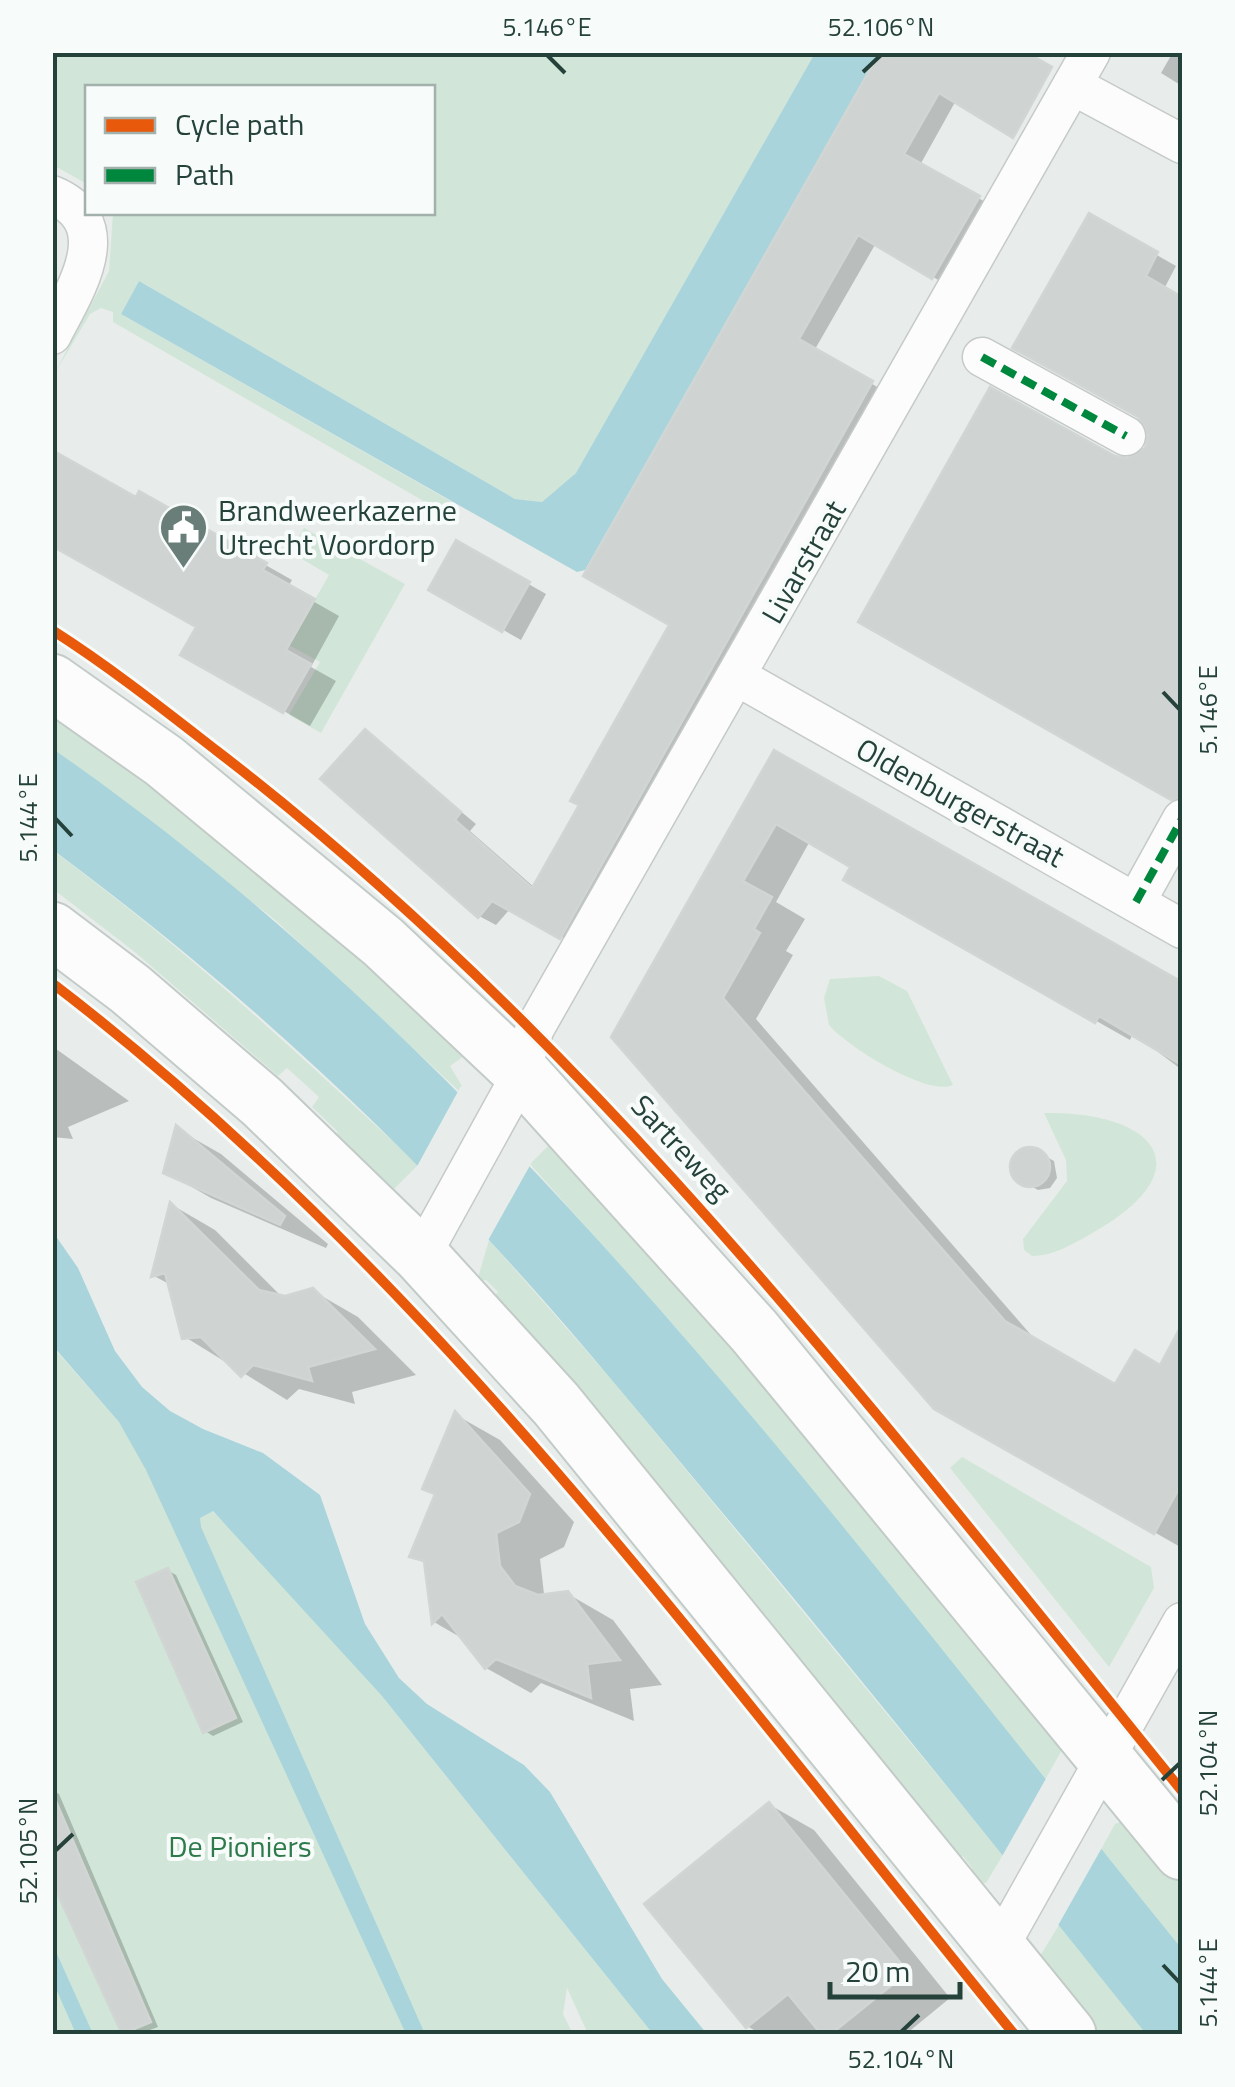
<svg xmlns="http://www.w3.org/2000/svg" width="1235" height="2087" viewBox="0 0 1235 2087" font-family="'Titillium Web',sans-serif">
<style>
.green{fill:#d1e6d8}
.water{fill:#a9d4db}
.pier{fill:#e8edeb}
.shadow{fill:#0003}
.building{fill:#cfd4d2;stroke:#d1d6d4;stroke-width:2.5}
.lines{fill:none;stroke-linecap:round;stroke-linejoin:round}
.street-casing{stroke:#c5cac8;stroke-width:41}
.secondary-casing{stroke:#c3cbc8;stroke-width:59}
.street{stroke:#fcfcfc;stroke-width:38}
.secondary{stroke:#fcfcfc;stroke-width:55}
.quiet{stroke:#00873e;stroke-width:8;stroke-dasharray:15 8;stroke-linecap:butt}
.cycleway-casing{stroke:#f7fbf9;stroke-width:16}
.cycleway{stroke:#e8590c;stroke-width:10}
.ticks{fill:none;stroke:#24423a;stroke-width:4}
.labels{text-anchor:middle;stroke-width:8;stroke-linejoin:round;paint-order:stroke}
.poi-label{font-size:30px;fill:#24423a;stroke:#f7fbf9;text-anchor:start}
.street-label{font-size:30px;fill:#24423a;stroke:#f7fbf9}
.park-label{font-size:30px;fill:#2d7a4b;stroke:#f7fbf9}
.neatline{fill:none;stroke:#24423a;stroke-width:4}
.ticks-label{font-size:25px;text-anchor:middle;fill:#24423a}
</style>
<rect width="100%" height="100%" fill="#e8edeb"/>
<path class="green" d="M52,53H815L576,473L542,502L515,499L139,281L121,314L452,502L446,514L113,322V312L101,308L90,314L52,378L109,271L113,213L432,212V88H88L87,184L53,165Z
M304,528L405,584L321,733L289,715L320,662L289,645L329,575L290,552Z
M53,715L143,781L322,924L464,1056L450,1066L462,1086L459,1091L274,919L53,749Z
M52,850C183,946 300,1055 418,1165L394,1189L378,1174L366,1185L328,1142L338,1132L312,1107L319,1097L287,1068L278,1076L136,953L53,889Z
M879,976L907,991L953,1085C928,1097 846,1046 829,1025L824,998L830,979Z
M1044,1113C1156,1111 1207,1170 1089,1235C1071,1245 1053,1256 1032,1256L1024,1250L1023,1239L1067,1181L1066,1160Z
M560,1134L1063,1748L1045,1780L677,1329L530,1164Z
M489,1240L613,1381L1003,1855L986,1883L973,1881L972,1868L963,1856L948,1868L483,1306L498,1292L486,1280L477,1281Z
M52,1346L119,1422L232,1530L382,1696L653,2034H588L567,1988L563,2014L573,2034H53Z
M962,1457L1151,1567L1154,1588L1109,1667L950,1468Z
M1123,1821L1182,1875V1949L1101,1849L1115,1824Z
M1059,1925L1146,2034H1086L1040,1956Z"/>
<path class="water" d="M815,53H879L585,570L577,572L121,314L139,281L515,499L542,502L576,473Z
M53,749C508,1065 836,1523 1182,1949V2034H1146C1004,1857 862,1679 716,1505C641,1415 568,1325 488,1239C356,1097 209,965 53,850Z
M53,1232L78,1268L115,1351L142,1387L170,1411L203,1429L263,1453L320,1495L365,1624L399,1678L427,1704L524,1765L550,1792L662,1979L707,2034H653L382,1696L213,1511L200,1518L201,1527L425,2034H406L146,1470L119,1422L53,1346Z
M53,1945L93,2034H76L53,1982Z"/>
<path class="pier" d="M461,1086L533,1160L486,1244L415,1170Z
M1048,1775L1104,1844L1056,1929L1000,1860Z"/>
<path class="shadow" d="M882,52H983L920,165L996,208L950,287L876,243L814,351L888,393L578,946L510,909L496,925L479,916L365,732L476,824L470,831L535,888L672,624Z
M1173,52H1182V86L1161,73Z
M1090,217L1176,266L1164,289L1182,300V803L861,621L1114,458L1128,461L1147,449L1151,434Z
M140,494L292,580L288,587L339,616L311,667L336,681L310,726L184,654L200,626L137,501Z
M457,543L546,594L521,640L431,589Z
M775,753L1182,985V1070L1133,1033L1130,1040L846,879L854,866L810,841L776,902L805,919L786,951L793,955L756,1019L1038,1343L1115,1387L1160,1368L1182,1328V1548L936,1407L628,1055Z
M52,1046L129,1101L68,1127L73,1139L52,1137Z
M177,1129L221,1154L328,1244L326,1248L211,1198L166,1172Z
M1034,1150L1054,1161L1057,1178L1050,1188L1038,1190L1017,1178L1013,1160L1021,1151Z
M172,1205L215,1230L284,1299L313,1291L358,1317L416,1375L352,1392L355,1404L299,1389L287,1400L185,1337L171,1285L154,1276Z
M456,1415L500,1440L574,1522L564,1547L540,1559L544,1594H568L613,1620L662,1685L630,1689L634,1721L541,1683L531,1693L486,1668L465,1640L434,1622L427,1564L412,1556L437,1495Z
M167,1570L176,1575L243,1722L213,1736L205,1731Z
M52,1790L59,1794L158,2027L139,2034L123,2033L52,1873Z
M770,1805L814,1830L950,1998L906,2034H825L820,2029L813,2034H761L747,2026Z"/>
<path class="building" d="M880,52H1026L1052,67L1013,138L939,93L904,154L980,196L932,279L858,235L830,284L799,339L873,381L560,939L492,901L478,918L320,779L365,729L461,812L455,820L532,888L579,805L570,801L669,625L583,576Z
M1089,213L1158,252L1146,276L1182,297V797L1171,800L858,622L990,387L1115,456L1127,458L1145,448L1148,435L1138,417L1012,348Z
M52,450L136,497L139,491L267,563L263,570L315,599L286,650L311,664L283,713L180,655L196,627L52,546Z
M456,540L530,582L502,632L428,590Z
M774,750L1182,982V1065L1099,1016L1095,1023L843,880L850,867L776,824L743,881L772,897L754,929L760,933L723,998L1005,1321L1115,1384L1135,1350L1160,1365L1182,1324V1483L1154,1534L934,1409L611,1037Z
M176,1125L285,1216L280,1225L163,1173Z
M1010 1167a20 20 0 1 1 40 0a20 20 0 1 1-40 0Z
M170,1202L259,1290L285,1296L313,1288L375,1349L308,1367L312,1381L253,1365L241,1377L201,1337L182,1339L165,1273L151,1277Z
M455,1411L530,1494L519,1522L496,1533L500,1566L515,1586L538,1595L568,1591L620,1660L587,1664L591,1698L496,1659L485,1669L442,1614L432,1624L424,1561L409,1557L435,1494L422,1489Z
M168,1568L236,1718L203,1733L136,1582Z
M52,1792L151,2022L122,2034L52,1882Z
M769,1802L908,1972L831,2034H821L788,1994L746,2028L644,1904Z"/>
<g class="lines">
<defs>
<path id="street" d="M1072,85L1182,144
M52,195C120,223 75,290 52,335
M982,357L1126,436
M738,677L1182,929
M1136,902L1182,819
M421,1256L516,1084L535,1028L1091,52
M998,1949L1182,1622"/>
<path id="secondary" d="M52,682L164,761L383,942L521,1072L754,1331L1182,1852
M52,930L130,989L262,1102L421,1256L556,1404L1068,2034"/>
</defs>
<use href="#street" class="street-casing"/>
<use href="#secondary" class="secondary-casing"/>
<use href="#street" class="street"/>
<use href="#secondary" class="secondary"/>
<path class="quiet" d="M982,357L1126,436
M1136,902L1182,819"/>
<defs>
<path id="cycleway" d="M52,630C110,667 163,709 217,751C596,1042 883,1423 1182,1791
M52,983C432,1273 715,1668 1014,2034"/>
</defs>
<use href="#cycleway" class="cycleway-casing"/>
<use href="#cycleway" class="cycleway"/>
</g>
<path class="ticks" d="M547,55L565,73M863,72L881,55M1163,692L1180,710M55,818L72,836M1162,1780L1180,1763M55,1851L73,1834M1163,1965L1180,1983M901,2032L919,2015"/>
<defs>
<symbol id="civic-pin" viewBox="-11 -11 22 30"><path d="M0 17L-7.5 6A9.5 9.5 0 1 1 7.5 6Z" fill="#697e78" stroke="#f7fbf9"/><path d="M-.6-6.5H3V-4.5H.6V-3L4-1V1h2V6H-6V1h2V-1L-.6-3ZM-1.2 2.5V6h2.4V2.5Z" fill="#fff"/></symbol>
</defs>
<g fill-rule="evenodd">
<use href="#civic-pin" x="156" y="500" width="55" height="75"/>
</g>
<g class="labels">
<g class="poi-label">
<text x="218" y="521">Brandweerkazerne<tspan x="218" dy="34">Utrecht Voordorp</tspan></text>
</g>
<g class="street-label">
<text transform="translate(804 562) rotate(-60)" y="10">Livarstraat</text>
<text transform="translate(960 803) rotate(29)" y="10">Oldenburgerstraat</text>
<text transform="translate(681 1148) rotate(47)" y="10">Sartreweg</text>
</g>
<g class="park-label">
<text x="240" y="1857">De Pioniers</text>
</g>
</g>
<rect width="1235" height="2087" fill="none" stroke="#f7fbf9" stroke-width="110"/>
<rect x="85" y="85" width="350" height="130" fill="#f7fbf9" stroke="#a3b1ad" stroke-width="2.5"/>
<rect x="105" y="118" width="50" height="15" fill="#e8590c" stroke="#a3b1ad" stroke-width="2.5"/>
<text x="175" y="135" font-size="30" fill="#24423a">Cycle path</text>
<rect x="105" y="168" width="50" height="15" fill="#00873e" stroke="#a3b1ad" stroke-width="2.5"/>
<text x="175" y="185" font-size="30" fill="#24423a">Path</text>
<path d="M830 1982v15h130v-15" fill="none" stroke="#24423a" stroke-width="5"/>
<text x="845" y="1982" font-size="30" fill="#24423a" stroke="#f7fbf9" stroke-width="8" paint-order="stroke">20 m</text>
<rect x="55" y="55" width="1125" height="1977" class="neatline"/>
<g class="ticks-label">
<text x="547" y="36">5.146°E</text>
<text x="881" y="36">52.106°N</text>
<text transform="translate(1208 710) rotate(-90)" y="9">5.146°E</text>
<text transform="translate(28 818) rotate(-90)" y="9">5.144°E</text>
<text transform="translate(1208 1763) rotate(-90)" y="9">52.104°N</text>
<text transform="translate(28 1851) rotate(-90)" y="9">52.105°N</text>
<text transform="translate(1208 1983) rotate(-90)" y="9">5.144°E</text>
<text x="901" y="2068">52.104°N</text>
</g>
</svg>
